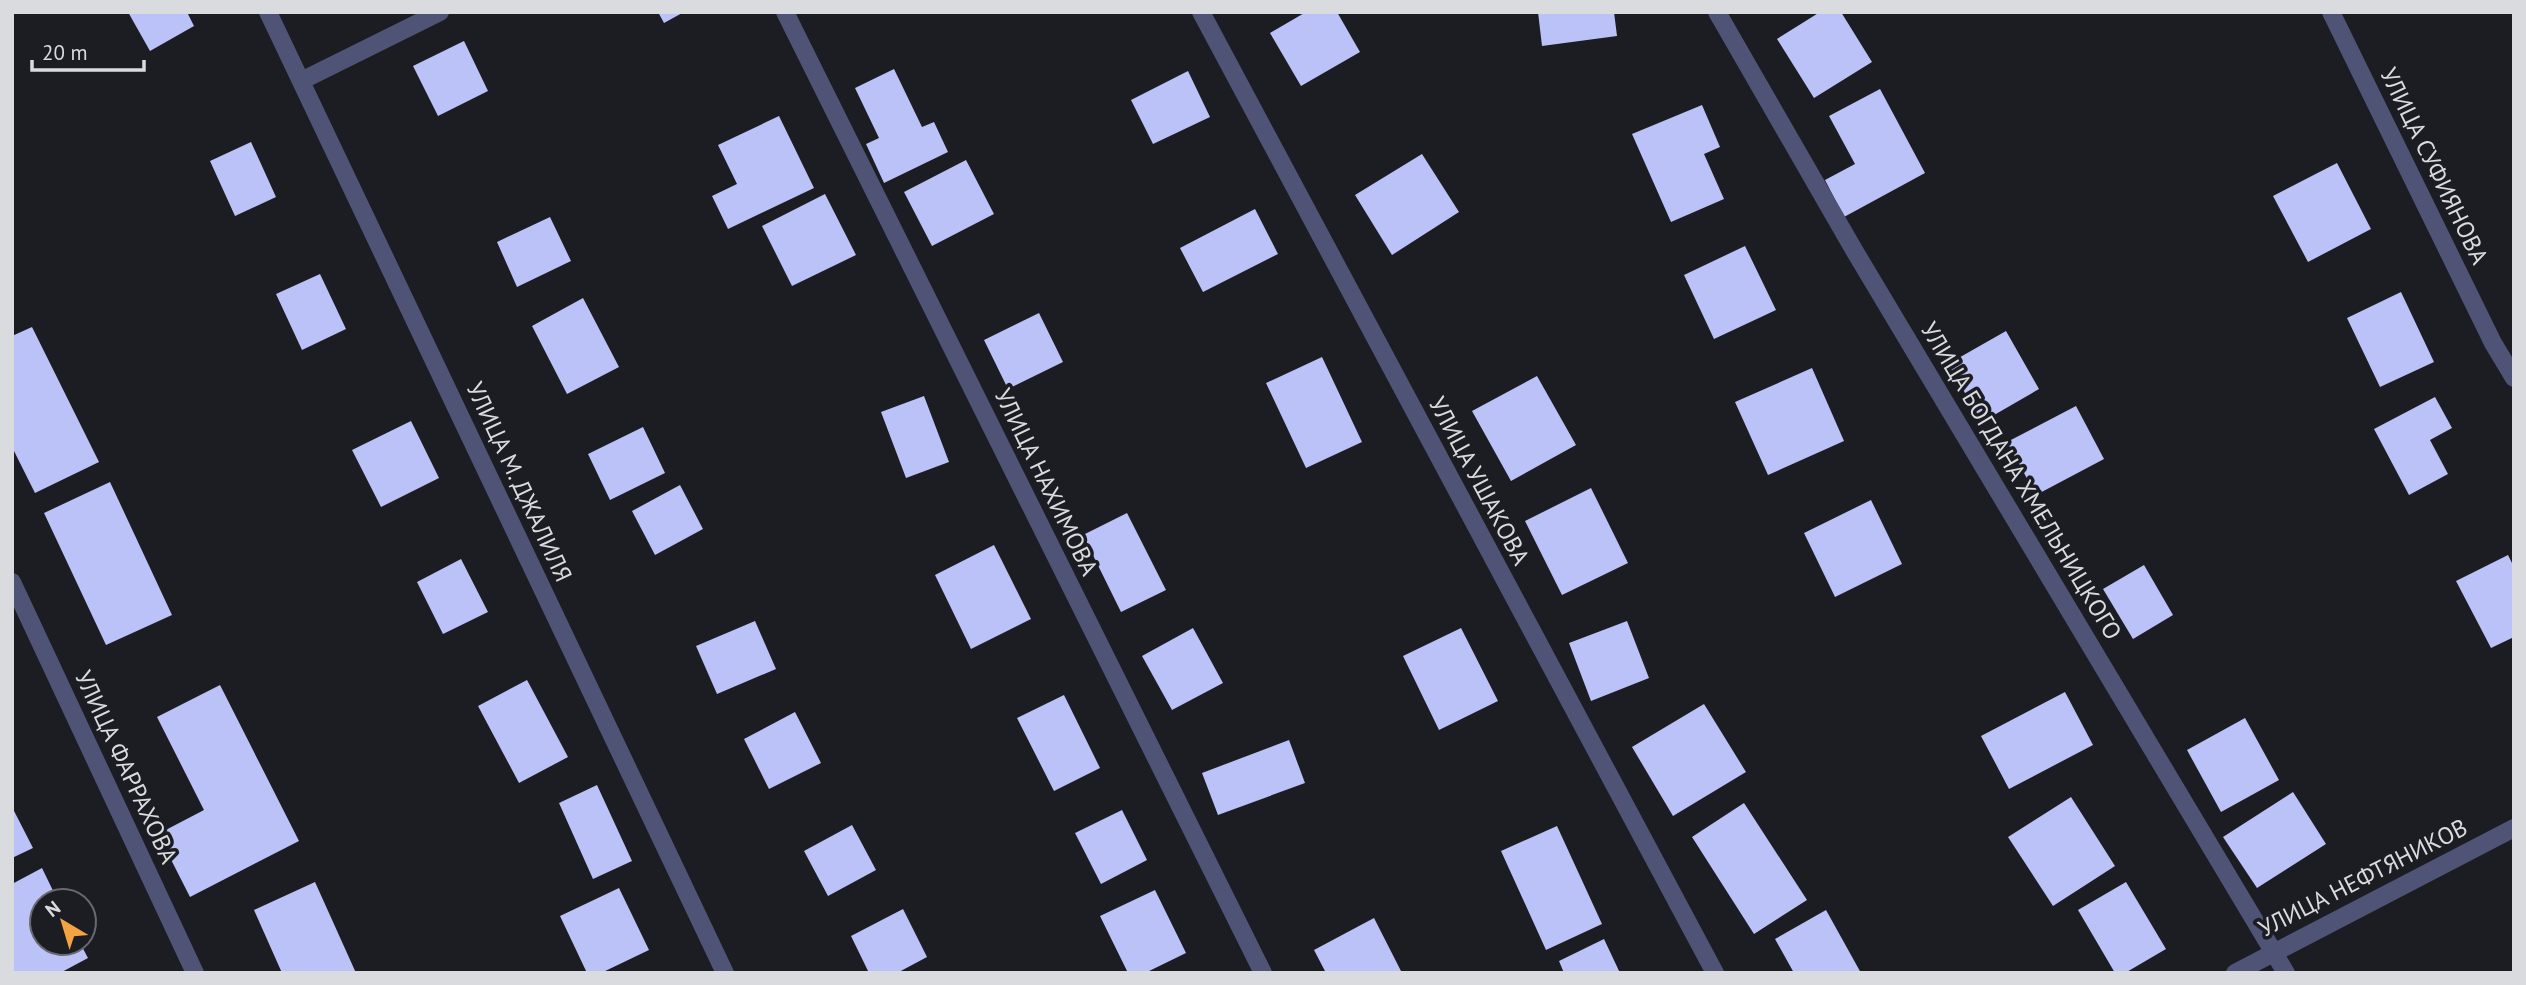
<svg xmlns="http://www.w3.org/2000/svg" width="2526" height="985" viewBox="0 0 2526 985" font-family="'PT Sans',sans-serif">
<style>
.building{fill:#bbc2f7}
.lines{fill:none;stroke-linecap:round;stroke-linejoin:round}
.minor{stroke:#4f5375;stroke-width:18}
.labels{text-anchor:middle;stroke-width:7;stroke-linejoin:round;paint-order:stroke}
.street-label{font-size:24px;fill:#dadbdf;stroke:#1c1d23}
</style>
<rect width="100%" height="100%" fill="#1c1d23"/>
<path class="building" d="M128,12H187L194,26L150,51Z
M658,12H684L664,23Z
M1306,12H1337L1360,52L1301,86L1270,33Z
M1538,12H1614L1617,36L1542,46Z
M1820,12H1841L1872,62L1814,98L1777,39Z
M464,41L488,91L438,116L413,66Z
M894,69L922,127L934,122L948,152L884,183L866,144L879,138L855,88Z
M1188,71L1210,117L1153,144L1131,100Z
M1880,89L1925,173L1844,217L1825,180L1855,164L1829,116Z
M1702,105L1720,147L1704,154L1724,199L1671,222L1632,134Z
M779,116L814,188L728,229L712,196L737,184L718,145Z
M251,142L276,197L235,216L210,161Z
M1422,154L1459,212L1392,255L1355,195Z
M966,160L994,214L932,246L904,192Z
M2337,163L2371,229L2308,262L2273,196Z
M825,194L856,255L792,286L762,226Z
M1255,209L1278,254L1203,292L1180,248Z
M550,217L571,261L517,287L497,242Z
M1745,246L1776,310L1714,339L1684,275Z
M320,274L346,329L302,350L276,294Z
M2401,292L2434,362L2380,387L2347,318Z
M583,298L619,367L567,394L532,326Z
M1039,313L1063,362L1008,389L984,340Z
M32,327L99,462L35,493L12,447V336Z
M2006,331L2039,389L1982,422L1948,364Z
M1322,357L1362,442L1306,468L1266,383Z
M1812,368L1844,441L1768,475L1735,402Z
M1537,376L1576,445L1511,481L1472,411Z
M924,396L949,462L906,478L881,412Z
M2435,397L2452,428L2430,440L2448,474L2409,495L2374,429Z
M2076,406L2104,459L2036,495L2007,442Z
M411,421L439,478L381,507L352,450Z
M643,427L665,473L610,500L588,454Z
M110,482L172,615L106,645L44,513Z
M680,485L703,529L655,555L632,511Z
M1591,488L1628,563L1562,595L1525,521Z
M1871,500L1902,564L1835,597L1804,533Z
M1127,513L1166,590L1121,612L1083,535Z
M994,545L1031,619L971,649L935,575Z
M2508,555L2514,567V637L2491,648L2456,581Z
M461,559L488,612L443,634L417,582Z
M2144,565L2173,615L2133,639L2103,589Z
M755,621L776,669L717,694L696,646Z
M1627,621L1649,678L1591,701L1569,643Z
M1193,628L1223,683L1172,710L1142,656Z
M1461,628L1498,701L1439,730L1403,656Z
M527,680L568,757L519,783L478,706Z
M220,685L299,841L190,897L158,834L204,810L157,717Z
M2065,692L2093,745L2009,789L1981,736Z
M1064,695L1100,768L1054,791L1017,718Z
M1704,704L1746,772L1673,816L1632,747Z
M795,712L821,763L769,789L744,739Z
M2245,718L2279,780L2221,812L2187,750Z
M1289,740L1305,783L1218,815L1202,773Z
M597,785L632,861L593,879L559,803Z
M2293,792L2326,844L2257,888L2223,837Z
M2071,797L2115,866L2053,906L2008,837Z
M1744,803L1807,900L1754,934L1692,837Z
M12,807L33,848L12,858Z
M1122,810L1147,860L1101,884L1075,833Z
M852,825L876,870L828,896L804,851Z
M1557,826L1602,924L1546,950L1501,851Z
M42,868L58,901H42V943H80L88,958L60,973H12V884Z
M315,882L356,973H282L254,910Z
M2126,882L2166,949L2125,973H2115L2078,910Z
M619,888L649,950L601,973H587L560,916Z
M1155,890L1186,953L1145,973H1128L1100,916Z
M903,909L927,957L897,973H869L851,936Z
M1826,910L1861,973H1794L1775,939Z
M1374,918L1402,973H1326L1314,950Z
M1604,939L1620,973H1564L1559,961Z"/>
<g class="lines">
<path class="minor" d="M268,12L725,973
M785,12L1263,973
M1201,12L1715,973
M1717,12L1854,250L2286,973
M2331,12L2493,343L2514,378
M301,81L440,12
M12,582L195,973
M2235,973L2514,828"/>
</g>
<g class="labels">
<g class="street-label">
<text transform="translate(2434 166) rotate(64)" y="8">УЛИЦА СУФИЯНОВА</text>
<text transform="translate(1479 481) rotate(62)" y="8">УЛИЦА УШАКОВА</text>
<text transform="translate(2021 481) rotate(59)" y="8">УЛИЦА БОГДАНА ХМЕЛЬНИЦКОГО</text>
<text transform="translate(519 482) rotate(65)" y="8">УЛИЦА М. ДЖАЛИЛЯ</text>
<text transform="translate(1046 482) rotate(64)" y="8">УЛИЦА НАХИМОВА</text>
<text transform="translate(126 767) rotate(65)" y="8">УЛИЦА ФАРРАХОВА</text>
<text transform="translate(2363 878) rotate(-27)" y="8">УЛИЦА НЕФТЯНИКОВ</text>
</g>
</g>
<rect width="2526" height="985" fill="none" stroke="#dadbdf" stroke-width="28"/>
<g transform="translate(63 922) rotate(322)"><circle r="33" fill="#1c1d23" stroke="#68696e" stroke-width="2"/>
<path d="M0-5L12 26L0 18L-12 26Z" fill="#f3a442"/>
<text y="-10" font-size="19" font-weight="bold" text-anchor="middle" fill="#dadbdf">N</text>
</g>
<path d="M32 60v10h112v-10" fill="none" stroke="#dadbdf" stroke-width="3.5"/>
<text x="42" y="60" font-size="21" fill="#dadbdf" stroke="#1c1d23" stroke-width="5" paint-order="stroke">20 m</text>
</svg>
